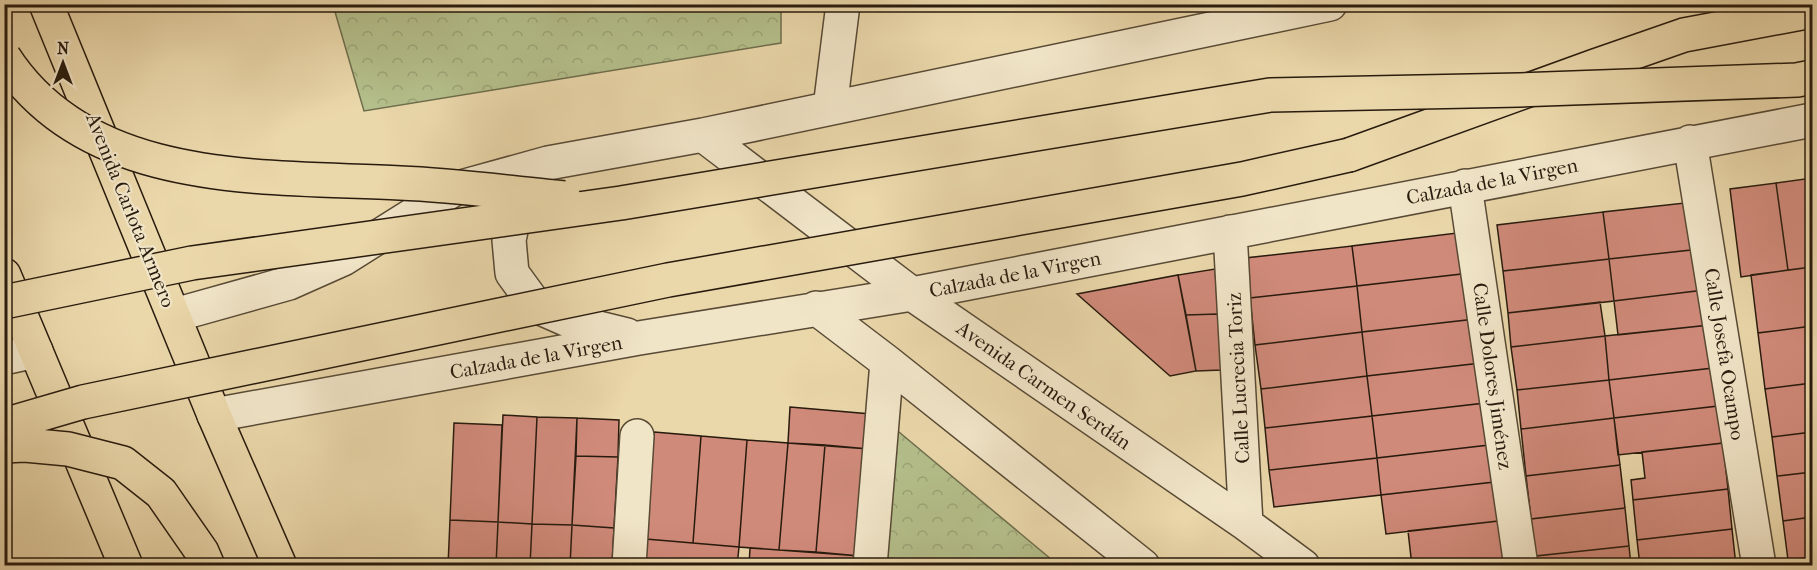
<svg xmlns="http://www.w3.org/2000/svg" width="1817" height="570" viewBox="0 0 1817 570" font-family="'IM FELL French Canon',serif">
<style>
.park{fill:url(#park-crowns);stroke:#6e6d4c;stroke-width:1.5}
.building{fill:#d08a7a;stroke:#281b0e;stroke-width:1.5}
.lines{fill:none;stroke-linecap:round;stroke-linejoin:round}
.minor-casing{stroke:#584a35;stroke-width:36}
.major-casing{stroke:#281b0e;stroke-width:36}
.minor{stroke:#f1e5c8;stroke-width:33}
.major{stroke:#ead7aa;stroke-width:33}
.major-bridge-casing{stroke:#281b0e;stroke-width:36;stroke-linecap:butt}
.major-bridge{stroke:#ead7aa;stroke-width:33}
.labels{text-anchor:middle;stroke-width:4.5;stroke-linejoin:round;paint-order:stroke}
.street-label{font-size:20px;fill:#281b0e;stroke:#f1e5c8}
</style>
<defs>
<pattern id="park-crowns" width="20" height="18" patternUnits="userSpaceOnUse" patternTransform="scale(1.5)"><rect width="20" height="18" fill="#b4bf8b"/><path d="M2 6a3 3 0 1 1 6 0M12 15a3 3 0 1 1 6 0" fill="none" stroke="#9ba477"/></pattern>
</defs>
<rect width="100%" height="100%" fill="#ead7aa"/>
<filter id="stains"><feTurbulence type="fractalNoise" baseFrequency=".00333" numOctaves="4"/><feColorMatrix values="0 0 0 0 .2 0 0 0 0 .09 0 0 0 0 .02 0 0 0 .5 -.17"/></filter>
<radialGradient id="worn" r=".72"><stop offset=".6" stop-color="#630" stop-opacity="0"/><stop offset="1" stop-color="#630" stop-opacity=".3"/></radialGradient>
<path class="park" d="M333,5H781V43L364,111Z
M893,427L1058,565L887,566Z"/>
<path class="building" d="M1812,178V267L1788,270L1776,183Z
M1776,183L1788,270L1741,277L1730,189Z
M1694,202L1700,249L1609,259L1603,212Z
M1603,212L1609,259L1503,271L1497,225Z
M1465,232L1470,273L1357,286L1352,246Z
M1352,246L1357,286L1250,298L1245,258Z
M1700,249L1704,290L1614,301L1609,259Z
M1609,259L1614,301L1508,313L1503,271Z
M1812,267V326L1758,333L1751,275Z
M1215,269L1218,314L1186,315L1178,275Z
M1470,273L1475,319L1362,332L1357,286Z
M1178,275L1196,371L1170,376L1077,294Z
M1357,286L1362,332L1255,345L1250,298Z
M1704,290L1709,325L1618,335L1614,301Z
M1600,302L1605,336L1511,347L1508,313Z
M1218,314L1222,370L1196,371L1186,315Z
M1475,319L1481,363L1367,376L1362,332Z
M1709,325L1713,368L1609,380L1605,336Z
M1812,326V383L1765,389L1758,333Z
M1362,332L1367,376L1261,389L1255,345Z
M1605,336L1609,380L1517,390L1511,347Z
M1481,363L1485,403L1372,416L1367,376Z
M1713,368L1718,406L1614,418L1609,380Z
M1367,376L1372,416L1265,428L1261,389Z
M1609,380L1614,418L1521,429L1517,390Z
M1812,383V432L1772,437L1765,389Z
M1485,403L1489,445L1377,458L1372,416Z
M1718,406L1723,443L1618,455L1614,418Z
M790,407L871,414L868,449L788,443Z
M503,415L537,417L532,524L498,522Z
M1372,416L1377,458L1269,470L1265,428Z
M537,417L577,418L572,525L532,524Z
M577,418L619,420L618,457L576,456Z
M1614,418L1620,465L1526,476L1521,429Z
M454,423L502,425L498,522L450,520Z
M654,432L701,436L693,543L646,539Z
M1812,432V472L1777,476L1772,437Z
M701,436L747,440L739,547L693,543Z
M747,440L788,443L779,550L739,547Z
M788,443L825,445L816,552L779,550Z
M1723,443L1728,489L1633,500L1631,480L1645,478L1642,452Z
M825,445L868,449L860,556L816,552Z
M1489,445L1494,482L1381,495L1377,458Z
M576,456L618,457L614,528L572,525Z
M1377,458L1381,495L1274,507L1269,470Z
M1620,465L1625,508L1531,519L1526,476Z
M1812,472V517L1783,521L1777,476Z
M1494,482L1498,521L1386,534L1381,495Z
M1728,489L1732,529L1637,540L1633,500Z
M1625,508L1629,546L1536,556L1531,519Z
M1812,517V557L1788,560L1783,521Z
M450,520L498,522L496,566H448Z
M1498,521L1504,566H1412L1408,531Z
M498,522L532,524L530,566H496Z
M532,524L572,525L570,566H530Z
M572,525L614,528L612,566H570Z
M1732,529L1736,566H1640L1637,540Z
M646,539L739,547L737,566H643Z
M1629,546L1631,566H1537L1536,556Z
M750,548L860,556V566H749Z
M1812,557V566H1789L1788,560Z"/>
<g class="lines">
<defs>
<path id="minor" d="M830,108L843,4
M703,135L912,294L1246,524L1303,566
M1690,142L1759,566
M1465,186L1521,566
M521,194L518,197L509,240L512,273L536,306L570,321L627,335
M1230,232L1246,524
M816,308L887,362L1143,566
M175,315L289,283L343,259L454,189L548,163L703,135L1330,4
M4,358L36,351
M214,415L639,338L912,294L1812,120
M629,566L637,436
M870,566L887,362"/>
<path id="major" d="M46,4L214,415L280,566
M1349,155L1595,66L1684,35L1812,11
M4,275L126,566"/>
</defs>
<use href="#minor" class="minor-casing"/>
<use href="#major" class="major-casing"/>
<use href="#minor" class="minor"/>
<use href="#major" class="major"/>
<defs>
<path id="major-bridge" d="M4,57C88,188 265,176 400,183C455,185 510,193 564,198
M4,302L192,263L621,203L1270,95L1520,90L1797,80L1812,77
M4,425L83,402L668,280L1242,179L1349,155
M4,446L25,445L68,449L123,463L161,493L202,552L208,566"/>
</defs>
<use href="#major-bridge" class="major-bridge-casing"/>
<use href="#major-bridge" class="major-bridge"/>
</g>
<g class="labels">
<g class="street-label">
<text transform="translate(1492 181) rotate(-11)" y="7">Calzada de la Virgen</text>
<text transform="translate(131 210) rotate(68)" y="7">Avenida Carlota Armero</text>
<text transform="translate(1015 274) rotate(-11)" y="7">Calzada de la Virgen</text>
<text transform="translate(1725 354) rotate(81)" y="7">Calle Josefa Ocampo</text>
<text transform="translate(536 357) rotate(-10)" y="7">Calzada de la Virgen</text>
<text transform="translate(1493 376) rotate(82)" y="7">Calle Dolores Jiménez</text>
<text transform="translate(1238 378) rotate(-93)" y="7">Calle Lucrecia Toriz</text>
<text transform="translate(1044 385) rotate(35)" y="7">Avenida Carmen Serdán</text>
</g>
</g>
<rect width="1817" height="570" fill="none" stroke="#ead7aa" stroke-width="24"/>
<rect x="6" y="6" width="1805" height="558" fill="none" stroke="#281b0e" stroke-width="3"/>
<rect x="12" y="12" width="1793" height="546" fill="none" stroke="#281b0e" stroke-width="1.5"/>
<g transform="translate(63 63)" stroke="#f1e5c8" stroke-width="4.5" paint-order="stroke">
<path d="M0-4.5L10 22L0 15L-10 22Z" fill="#281b0e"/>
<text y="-9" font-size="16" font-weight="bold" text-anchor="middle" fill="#281b0e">N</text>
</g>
<rect width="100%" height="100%" filter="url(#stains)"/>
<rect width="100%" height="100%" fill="url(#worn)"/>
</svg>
